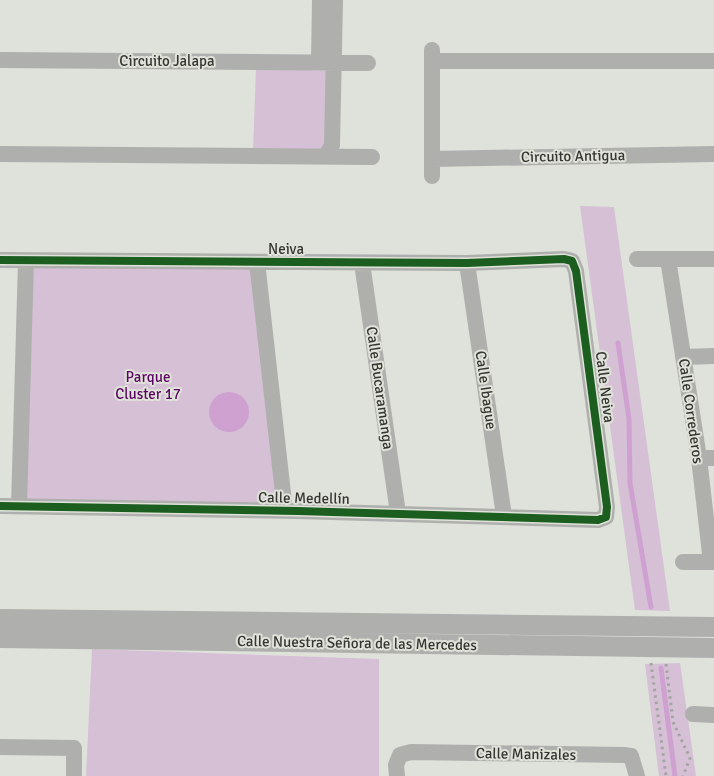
<svg xmlns="http://www.w3.org/2000/svg" width="714" height="776" viewBox="0 0 714 776" font-family="Signika,sans-serif">
<style>
.green{fill:#d6c0d6}
.water{fill:#cea1d1}
.lines{fill:none;stroke-linecap:round;stroke-linejoin:round}
.stream{stroke:#cea1d1;stroke-width:5}
.path{stroke:#a4a5a3;stroke-width:3;stroke-dasharray:2.5 4;stroke-linecap:butt}
.minor{stroke:#afb0ad;stroke-width:16}
.tertiary{stroke:#afb0ad;stroke-width:20}
.cycleway-casing{stroke:#e0e3d9;stroke-width:11}
.cycleway{stroke:#1b5e20;stroke-width:8}
.labels{text-anchor:middle;stroke-width:4;stroke-linejoin:round;paint-order:stroke}
.street-label{font-size:15px;fill:#353632;stroke:#e0e3d9}
.park-label{font-size:15px;fill:#5c0564;stroke:#e0e3d9}
</style>
<rect width="100%" height="100%" fill="#dfe1db"/>
<path class="green" d="M256,68L328,71L325,154L253,151Z
M580,206L614,207L670,611L635,610Z
M254,262L285,511L25,501L32,267Z
M92,649L379,659V776H86Z
M680,663L696,776H659L645,664Z"/>
<path class="water" d="M209 412a20 20 0 1 1 40 0a20 20 0 1 1-40 0Z"/>
<g class="lines">
<path class="stream" d="M618,343L629,419L630,483L651,607
M661,668L675,776"/>
<path class="path" d="M651,663L666,776
M666,664L673,722L690,758L683,776"/>
<path class="minor" d="M0,60L368,63
M432,61H714
M319,62L320,0
M0,154L372,157
M326,156L332,145L335,0
M432,159L714,154
M432,176V50
M637,259H714
M668,259L699,458L711,562
M0,260L467,263L564,259L572,261L576,271L607,507L606,517L598,520L298,511L0,506
M257,262L285,511
M362,263L398,513
M467,263L504,516
M683,357L714,356
M699,458H714
M19,506L26,261
M683,562H714
M693,714L714,715
M0,747L74,748V776
M397,776L396,765L400,755L411,752L624,755L631,756L637,776"/>
<path class="tertiary" d="M0,619L714,627
M0,638L714,648"/>
<defs>
<path id="cycleway" d="M0,260L467,263L564,259L572,261L576,271L607,507L606,517L598,520L298,511L0,506"/>
</defs>
<use href="#cycleway" class="cycleway-casing"/>
<use href="#cycleway" class="cycleway"/>
</g>
<g class="labels">
<g class="street-label">
<text x="167" y="66">Circuito Jalapa</text>
<text transform="translate(573 156) rotate(-1)" y="5">Circuito Antigua</text>
<text x="286" y="254">Neiva</text>
<text transform="translate(605 387) rotate(83)" y="5">Calle Neiva</text>
<text transform="translate(380 388) rotate(82)" y="5">Calle Bucaramanga</text>
<text transform="translate(486 390) rotate(82)" y="5">Calle Ibague</text>
<text transform="translate(691 411) rotate(82)" y="5">Calle Correderos</text>
<text transform="translate(304 498) rotate(1)" y="5">Calle Medellín</text>
<text transform="translate(357 643) rotate(1)" y="5">Calle Nuestra Señora de las Mercedes</text>
<text transform="translate(526 754) rotate(1)" y="5">Calle Manizales</text>
</g>
<g class="park-label">
<text x="148" y="382">Parque<tspan x="148" dy="17">Cluster 17</tspan></text>
</g>
</g>
</svg>
